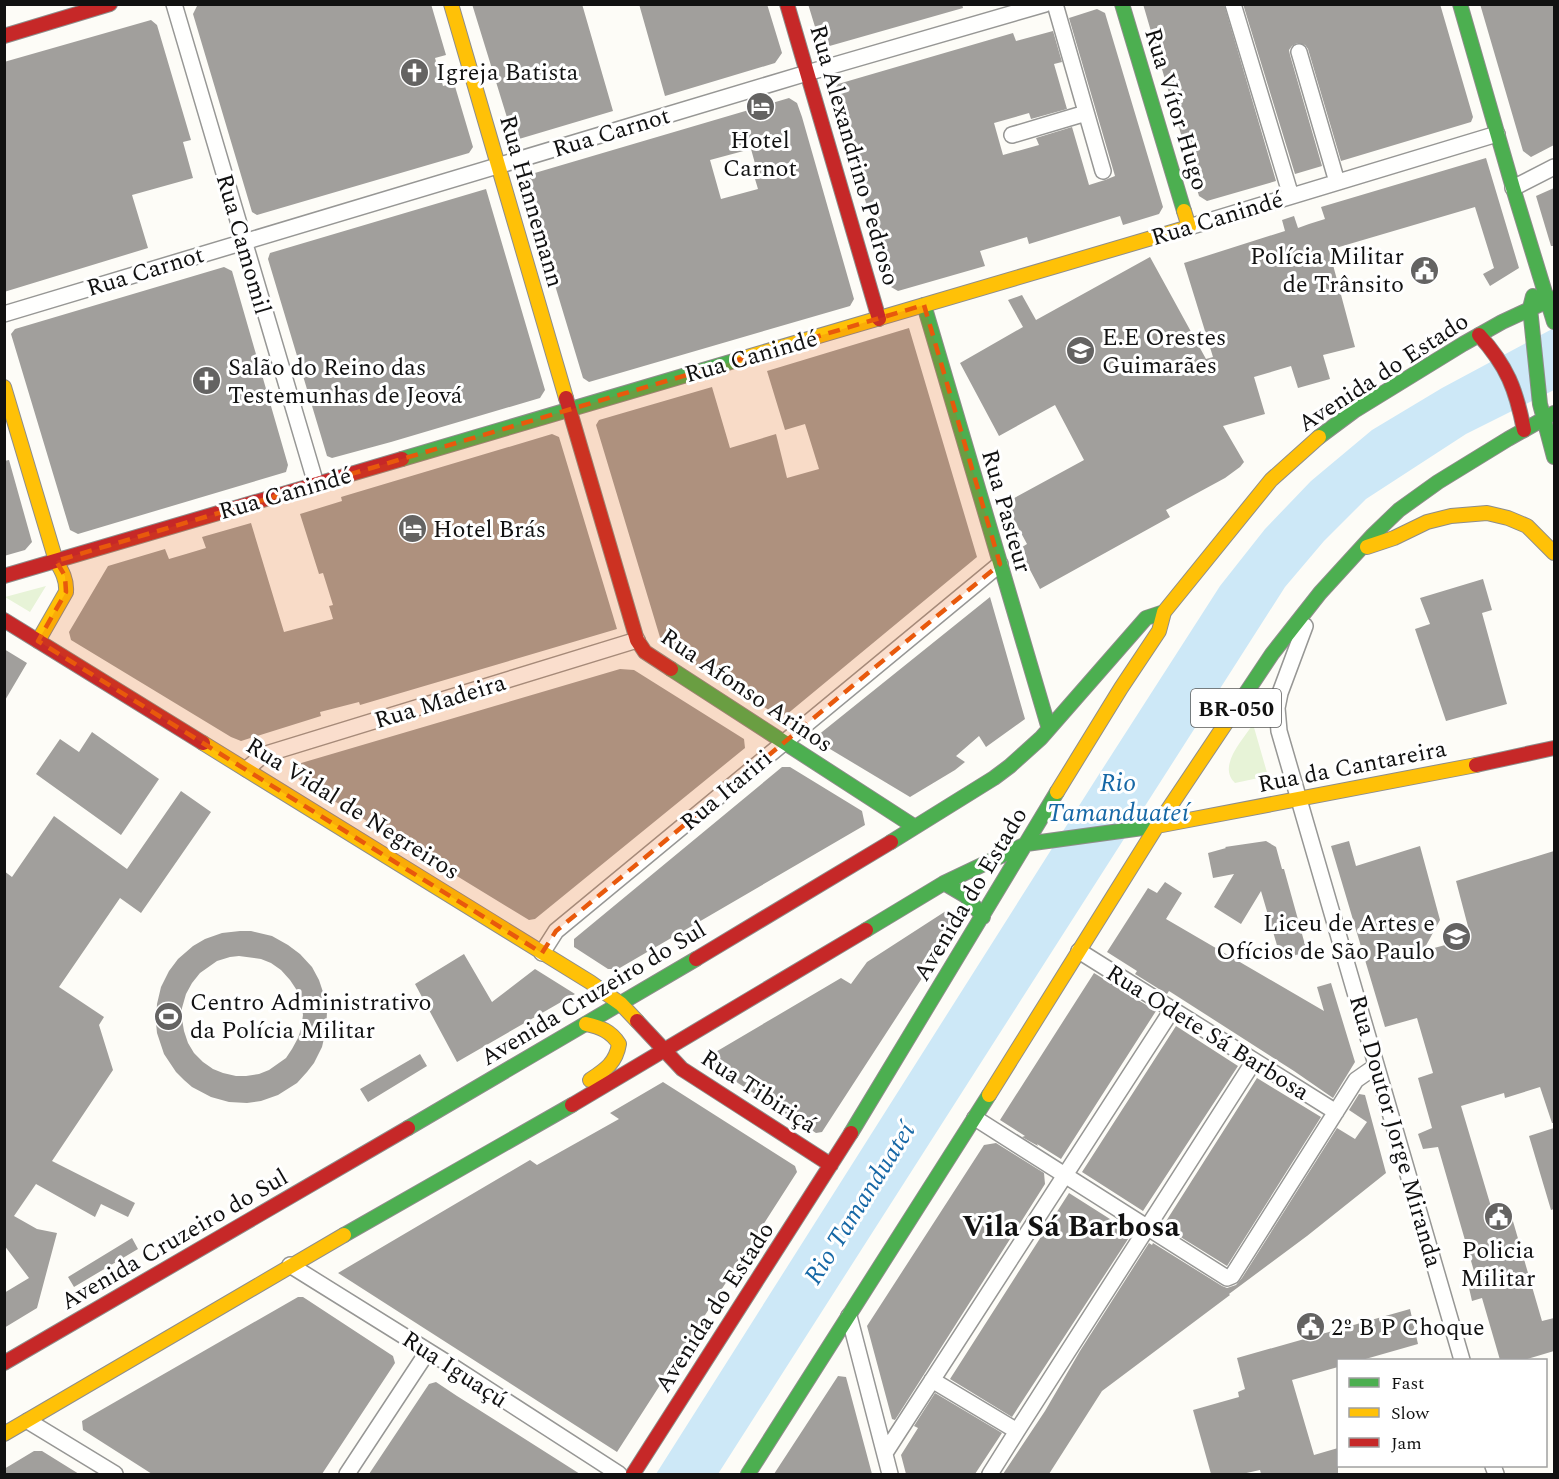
<svg xmlns="http://www.w3.org/2000/svg" width="1559" height="1479" viewBox="0 0 1559 1479" font-family="Spectral,serif">
<style>
.green{fill:#e7f3d7}
.water{fill:#cde8f7}
.building{fill:#a19f9c;fill-rule:evenodd}
.lines{fill:none;stroke-linecap:round;stroke-linejoin:round}
.street-casing{stroke:#979795;stroke-width:18}
.fast-casing{stroke:#8e8d8b;stroke-width:16}
.slow-casing{stroke:#8e8d8b;stroke-width:16}
.jam-casing{stroke:#8e8d8b;stroke-width:16}
.street{stroke:#fffffe;stroke-width:15}
.fast{stroke:#4caf50;stroke-width:14}
.slow{stroke:#ffc107;stroke-width:14}
.jam{stroke:#c62828;stroke-width:14}
.marked{fill:#e8590c;fill-opacity:0.2;stroke:#e8590c;stroke-width:4.5;stroke-dasharray:12 8;stroke-linejoin:round}
.labels{text-anchor:middle;stroke-width:6;stroke-linejoin:round;paint-order:stroke}
.shield{fill:#fff;stroke:#585858;stroke-width:1.5}
.shield-label{font-size:22px;font-weight:bold;fill:#111}
.poi-label{font-size:24px;fill:#111;stroke:#fff;text-anchor:start}
.street-label{font-size:24px;fill:#111;stroke:#fff}
.water-label{font-size:26px;font-style:italic;fill:#1768a6;stroke:#fff}
.district-label{font-size:30px;font-weight:bold;fill:#111;stroke:#fff}
</style>
<rect width="100%" height="100%" fill="#fdfcf7"/>
<path class="green" d="M46,586L30,612L5,597Z
M1253,724L1268,776L1235,783C1217,766 1243,740 1253,724Z"/>
<path class="water" d="M1554,328V390L1466,434L1366,499L1324,541L1285,587L718,1474H656L1096,779L1220,586L1265,529L1311,481L1372,430L1442,388Z"/>
<path class="building" d="M203,4H431L446,55L435,58L443,86L454,83L473,147L469,153L257,215L252,212L193,14L197,6Z
M472,4H582L613,111L519,139L513,137Z
M639,4H767L782,53L775,63L665,96Z
M808,4H962L963,8L826,47L820,43Z
M1143,4H1224L1276,181L1207,201L1199,196Z
M1243,4H1440L1473,117L1471,122L1341,161L1308,49L1305,45L1297,43L1292,46L1289,50L1290,55L1322,166L1295,174Z
M1480,4H1554V145L1531,157L1523,151Z
M1097,9L1105,13L1163,207L1159,214L1123,225L1120,216L1029,244L1027,237L980,251L985,266L898,291L891,287L833,92L838,84L1013,33L1016,41L1053,31L1062,62L1054,64L1067,109L1031,119L1029,113L994,123L1003,155L1039,145L1036,138L1072,127L1089,185L1105,180L1115,176L1069,18Z
M151,20L157,25L191,140L183,142L193,178L132,195L148,248L4,292V62Z
M789,98L797,103L802,117L854,299L850,306L589,382L583,378L525,186V178L528,175ZM751,149L759,178L755,179L758,189L721,199L710,160Z
M1486,158L1519,268L1490,286L1483,274L1494,268L1475,207L1329,250L1355,347L1323,355L1330,379L1298,388L1291,366L1254,377L1265,414L1223,426L1244,462L1240,467L1225,478L1166,510L1170,517L1040,589L1019,549L1027,544L1005,503L1084,460L1055,405L999,436L960,363L1023,327L1008,300L1022,295L1036,320L1150,257L1206,359L1213,357L1184,263L1285,231L1282,220L1294,216L1298,228L1309,224L1325,219L1321,207Z
M1554,188V246H1551L1536,196Z
M486,189L545,390L540,398L391,442L332,458L327,456L268,259L270,253Z
M224,267L232,271L288,465L286,472L78,534L70,530L11,334L15,329Z
M909,328L977,557L786,715H777L662,644L596,425L599,420L712,387L730,448L776,434L787,478L819,469L805,424L785,430L767,371Z
M552,434L559,437L617,629L360,705L359,702L320,712L321,716L241,741L231,737L71,640L69,632L108,566L165,549L169,559L186,554L206,548L202,537L251,523L284,632L333,619L329,606L333,605L323,573L319,574L300,514L342,501L341,497Z
M9,460L32,542L25,550L4,556V461Z
M1483,579L1492,610L1482,613L1507,704L1446,721L1415,629L1430,624L1420,598Z
M990,597L1025,719L986,747L979,736L956,756L965,762L955,770L910,797L820,743L817,736Z
M4,649L27,663L4,702Z
M620,669L634,670L744,739L745,748L535,919L529,920L290,774L291,766Z
M92,732L159,779L121,835L36,774L60,739L79,752Z
M782,767H790L862,811L865,825L618,969H608L574,947V939Z
M181,791L211,812L141,913L120,898L59,987L104,1017L99,1025L113,1070L52,1161L135,1203L128,1217L101,1204L95,1217L36,1184L14,1216L37,1229L57,1233L37,1308L4,1328V1293L29,1278L4,1245V871L12,877L54,816L127,869Z
M1266,841L1276,847L1282,869H1284L1307,952L1281,959L1261,891L1241,924L1214,907L1234,874L1213,878L1208,853L1226,848L1225,847Z
M1349,841L1356,866L1420,846L1440,920L1423,951L1471,938L1456,881L1554,851V1123H1552L1540,1087L1505,1098L1504,1093L1461,1106L1492,1210L1505,1206L1506,1213L1510,1211L1542,1321L1554,1318V1351L1524,1360H1500L1482,1298L1472,1301L1469,1288L1478,1285L1438,1147L1423,1149L1418,1134L1432,1128L1418,1078L1433,1073L1417,1018L1385,1027L1331,846Z
M1165,882L1182,893L1166,919L1324,1011L1317,987L1331,983L1355,1062L1333,1098L1294,1071L1169,991L1167,994L1135,974L1137,971L1107,952L1148,888L1157,893Z
M949,909L961,918L822,1132L816,1133L702,1060L841,978L851,984L867,962Z
M240,931H251L272,936L288,945L300,954L312,967L319,980L326,1001L327,1012L326,1030L322,1047L314,1063L307,1072L297,1083L278,1095L261,1101L247,1103L229,1102L211,1097L192,1087L184,1080L176,1072L164,1054L157,1033L156,1023L157,1004L161,987L169,971L178,959L193,946L205,939L222,933ZM239,956L261,959L271,963L281,970L290,980L296,989L301,1002L303,1015L301,1029L298,1038L292,1049L286,1058L269,1070L259,1074L246,1076H236L223,1073L213,1069L203,1062L194,1053L188,1043L184,1031L182,1019V1008L186,994L192,983L200,973L217,961L230,957Z
M464,954L492,1002L535,969L575,994L457,1062L415,984Z
M1094,973L1156,1011L1061,1159L1037,1144L1038,1146L1022,1137L1025,1136L1000,1120Z
M1176,1026L1238,1066L1143,1211L1082,1172Z
M420,1054L427,1066L368,1102L360,1089Z
M1257,1078L1321,1117L1227,1266L1163,1226Z
M663,1082L795,1166L797,1172L617,1452L338,1273L530,1160L537,1165L619,1119L610,1113Z
M1359,1094L1365,1095L1386,1173L1307,1236L1229,1294L1230,1295L1102,1391L1049,1474H1003L1045,1411L1080,1351L1149,1243L1152,1245L1153,1243L1222,1286L1227,1288L1236,1285L1242,1278L1337,1128L1355,1139L1367,1122L1349,1110Z
M1554,1128V1209L1551,1210L1529,1136Z
M996,1143L1044,1173L1045,1184L895,1420L892,1419L867,1326L984,1145Z
M1069,1193L1132,1233L1012,1417L950,1379Z
M132,1238L138,1249L74,1287L68,1277Z
M298,1297H303L393,1356L395,1363L322,1474H152L83,1430L82,1421Z
M1410,1309L1418,1344L1362,1360H1338V1367L1292,1380L1314,1455L1338,1448V1474H1261L1260,1470L1242,1474H1211L1193,1410L1239,1397L1238,1392L1245,1389L1237,1358Z
M838,1376L846,1377L872,1474H774Z
M436,1382L457,1396L580,1474H369L429,1384Z
M935,1393L1002,1433L975,1474H906L901,1455L918,1428L914,1426Z
M34,1451H42L79,1474H4V1469Z"/>
<g class="lines">
<defs>
<path id="street" d="M174,4L316,484
M1055,4L1103,171
M1233,4L1291,196
M1299,52L1337,182
M1012,135L1086,113
M1513,188L1554,167
M1189,227L1497,134
M4,314L807,73L1045,4
M1305,626L1280,693L1277,708L1279,731L1462,1360
M247,769L263,755L637,640
M1079,951L1336,1112
M542,953L556,931L1000,564
M975,1118L1227,1278L1232,1276L1234,1273L1356,1080L1376,1066
M290,1265L444,1361L619,1474
M849,1316L890,1474
M932,1380L1017,1431
M28,1421L115,1474
M885,1453L1172,1010
M1493,1466L1496,1474
M347,1474L428,1351
M990,1474L1017,1431L1254,1061"/>
<path id="fast" d="M1122,4L1184,211
M1460,4L1513,188L1554,322
M1533,296L1530,308L1540,404L1554,457
M924,305L1049,729
M1319,437L1354,411L1463,344L1502,322L1554,298
M402,459L744,358
M671,669L915,827
M1236,708L1272,654L1320,593L1373,535L1399,510L1438,482L1508,439L1554,413
M891,842L994,778L1010,766L1041,738L1146,618L1164,612
M944,883L966,896L983,917
M866,930L944,883L1026,844L1157,826
M408,1128L696,959
M851,1133L1057,792
M344,1235L572,1105
M748,1474L989,1095"/>
<path id="slow" d="M451,4L566,398
M744,358L1189,227L1184,211
M4,387L56,561C62,571 67,580 66,592L38,641
M1367,547L1394,538L1427,522L1451,516L1487,513L1508,518L1527,526L1554,553
M203,743L590,982L621,1004L637,1021
M1057,792L1121,688L1159,631L1164,612L1271,480L1319,437
M1157,826L1476,765
M586,1024C600,1027 611,1031 619,1044C616,1063 605,1070 590,1080
M989,1095L1157,826L1236,708
M4,1434L344,1235"/>
<path id="jam" d="M787,4L879,319
M4,36L110,4
M1479,335C1507,366 1516,389 1524,430
M566,398L637,640L645,652L671,669
M4,576L402,459
M4,620L203,743
M1476,765L1554,748
M696,959L891,842
M637,1021L682,1069L831,1165
M572,1105L866,930
M4,1363L408,1128
M633,1474L851,1133"/>
</defs>
<use href="#street" class="street-casing"/>
<use href="#fast" class="fast-casing"/>
<use href="#slow" class="slow-casing"/>
<use href="#jam" class="jam-casing"/>
<use href="#street" class="street"/>
<use href="#fast" class="fast"/>
<use href="#slow" class="slow"/>
<use href="#jam" class="jam"/>
</g>
<path class="marked" d="M924,305L1000,564L556,931L542,953L38,641L66,592L65,576L56,561Z"/>
<defs>
<symbol id="church-disc" viewBox="-11 -11 22 22"><circle r="9.5" fill="#646362" stroke="#fff"/><path d="M-1.2-6h2.4v3.5h3.3v2.4h-3.3V6h-2.4V-.1h-3.3v-2.4h3.3Z" fill="#fff"/></symbol>
<symbol id="hotel-disc" viewBox="-11 -11 22 22"><circle r="9.5" fill="#646362" stroke="#fff"/><path d="M-6-4.5h1.5V1H6V5H4.5V3h-9V5H-6ZM-4 0a1.8 1.8 0 1 1 3.6 0ZM.5 0V-2.5h3Q6-2.5 6 0Z" fill="#fff"/></symbol>
<symbol id="civic-disc" viewBox="-11 -11 22 22"><circle r="9.5" fill="#646362" stroke="#fff"/><path d="M-.6-6.5H3V-4.5H.6V-3L4-1V1h2V6H-6V1h2V-1L-.6-3ZM-1.2 2.5V6h2.4V2.5Z" fill="#fff"/></symbol>
<symbol id="school-disc" viewBox="-11 -11 22 22"><circle r="9.5" fill="#646362" stroke="#fff"/><path d="M0-5L7-2L0 1L-7-2ZM-4 1L0 2.5L4 1V4Q0 6-4 4Z" fill="#fff"/></symbol>
<symbol id="university-disc" viewBox="-11 -11 22 22"><circle r="9.5" fill="#646362" stroke="#fff"/><path d="M0-5L7-2L0 1L-7-2ZM-4 1L0 2.5L4 1V4Q0 6-4 4Z" fill="#fff"/></symbol>
<symbol id="stadium-disc" viewBox="-11 -11 22 22"><circle r="9.5" fill="#646362" stroke="#fff"/><path d="M0-5a6.5 5 0 1 0 0 10a6.5 5 0 1 0 0-10ZM-3.5-1.8h7v3.6h-7Z" fill="#fff"/></symbol>
</defs>
<g fill-rule="evenodd">
<use href="#church-disc" x="398" y="56" width="33" height="33"/>
<use href="#hotel-disc" x="744" y="90" width="33" height="33"/>
<use href="#civic-disc" x="1408" y="254" width="33" height="33"/>
<use href="#school-disc" x="1064" y="334" width="33" height="33"/>
<use href="#church-disc" x="190" y="364" width="33" height="33"/>
<use href="#hotel-disc" x="396" y="512" width="33" height="33"/>
<use href="#university-disc" x="1440" y="920" width="33" height="33"/>
<use href="#stadium-disc" x="152" y="1000" width="33" height="33"/>
<use href="#civic-disc" x="1482" y="1200" width="33" height="33"/>
<use href="#civic-disc" x="1294" y="1310" width="33" height="33"/>
</g>
<g class="labels">
<rect class="shield" x="1191" y="689" width="90" height="38" rx="4.5"/>
<g class="shield-label">
<text x="1236" y="716">BR-050</text>
</g>
<g class="poi-label">
<text x="436" y="80">Igreja Batista</text>
<text x="760" y="148" text-anchor="middle">Hotel<tspan x="760" dy="28">Carnot</tspan></text>
<text x="1404" y="264" text-anchor="end">Polícia Militar<tspan x="1404" dy="28">de Trânsito</tspan></text>
<text x="1102" y="345">E.E Orestes<tspan x="1102" dy="28">Guimarães</tspan></text>
<text x="228" y="375">Salão do Reino das<tspan x="228" dy="28">Testemunhas de Jeová</tspan></text>
<text x="433" y="537">Hotel Brás</text>
<text x="1435" y="931" text-anchor="end">Liceu de Artes e<tspan x="1435" dy="28">Ofícios de São Paulo</tspan></text>
<text x="190" y="1010">Centro Administrativo<tspan x="190" dy="28">da Polícia Militar</tspan></text>
<text x="1498" y="1258" text-anchor="middle">Policia<tspan x="1498" dy="28">Militar</tspan></text>
<text x="1331" y="1335">2º B P Choque</text>
</g>
<g class="street-label">
<text transform="translate(1177 109) rotate(73)" y="8">Rua Vítor Hugo</text>
<text transform="translate(611 132) rotate(-17)" y="8">Rua Carnot</text>
<text transform="translate(855 155) rotate(74)" y="8">Rua Alexandrino Pedroso</text>
<text transform="translate(532 201) rotate(74)" y="8">Rua Hannemann</text>
<text transform="translate(1217 218) rotate(-17)" y="8">Rua Canindé</text>
<text transform="translate(244 244) rotate(74)" y="8">Rua Camomil</text>
<text transform="translate(145 271) rotate(-17)" y="8">Rua Carnot</text>
<text transform="translate(751 356) rotate(-16)" y="8">Rua Canindé</text>
<text transform="translate(1383 372) rotate(-33)" y="8">Avenida do Estado</text>
<text transform="translate(285 493) rotate(-16)" y="8">Rua Canindé</text>
<text transform="translate(1007 511) rotate(74)" y="8">Rua Pasteur</text>
<text transform="translate(747 690) rotate(34)" y="8">Rua Afonso Arinos</text>
<text transform="translate(440 701) rotate(-17)" y="8">Rua Madeira</text>
<text transform="translate(1352 766) rotate(-11)" y="8">Rua da Cantareira</text>
<text transform="translate(726 790) rotate(-40)" y="8">Rua Itariri</text>
<text transform="translate(353 808) rotate(32)" y="8">Rua Vidal de Negreiros</text>
<text transform="translate(970 894) rotate(-59)" y="8">Avenida do Estado</text>
<text transform="translate(593 993) rotate(-31)" y="8">Avenida Cruzeiro do Sul</text>
<text transform="translate(1208 1032) rotate(32)" y="8">Rua Odete Sá Barbosa</text>
<text transform="translate(759 1091) rotate(33)" y="8">Rua Tibiriçá</text>
<text transform="translate(1396 1131) rotate(74)" y="8">Rua Doutor Jorge Miranda</text>
<text transform="translate(174 1239) rotate(-30)" y="8">Avenida Cruzeiro do Sul</text>
<text transform="translate(714 1307) rotate(-57)" y="8">Avenida do Estado</text>
<text transform="translate(455 1369) rotate(33)" y="8">Rua Iguaçú</text>
</g>
<g class="water-label">
<text x="1118" y="791">Rio<tspan x="1118" dy="30">Tamanduateí</tspan></text>
<text transform="translate(859 1203) rotate(-58)" y="9">Rio Tamanduateí</text>
</g>
<g class="district-label">
<text x="1071" y="1236">Vila Sá Barbosa</text>
</g>
</g>
<rect width="1559" height="1479" fill="none" stroke="#111111" stroke-width="12"/>
<rect x="1337" y="1359" width="210" height="108" fill="#ffffff" stroke="#a0a0a0" stroke-width="1.5"/>
<rect x="1349" y="1378" width="30" height="9" fill="#4caf50" stroke="#a0a0a0" stroke-width="1.5"/>
<text x="1391" y="1389" font-size="18" fill="#111111">Fast</text>
<rect x="1349" y="1408" width="30" height="9" fill="#ffc107" stroke="#a0a0a0" stroke-width="1.5"/>
<text x="1391" y="1419" font-size="18" fill="#111111">Slow</text>
<rect x="1349" y="1438" width="30" height="9" fill="#c62828" stroke="#a0a0a0" stroke-width="1.5"/>
<text x="1391" y="1449" font-size="18" fill="#111111">Jam</text>
</svg>
